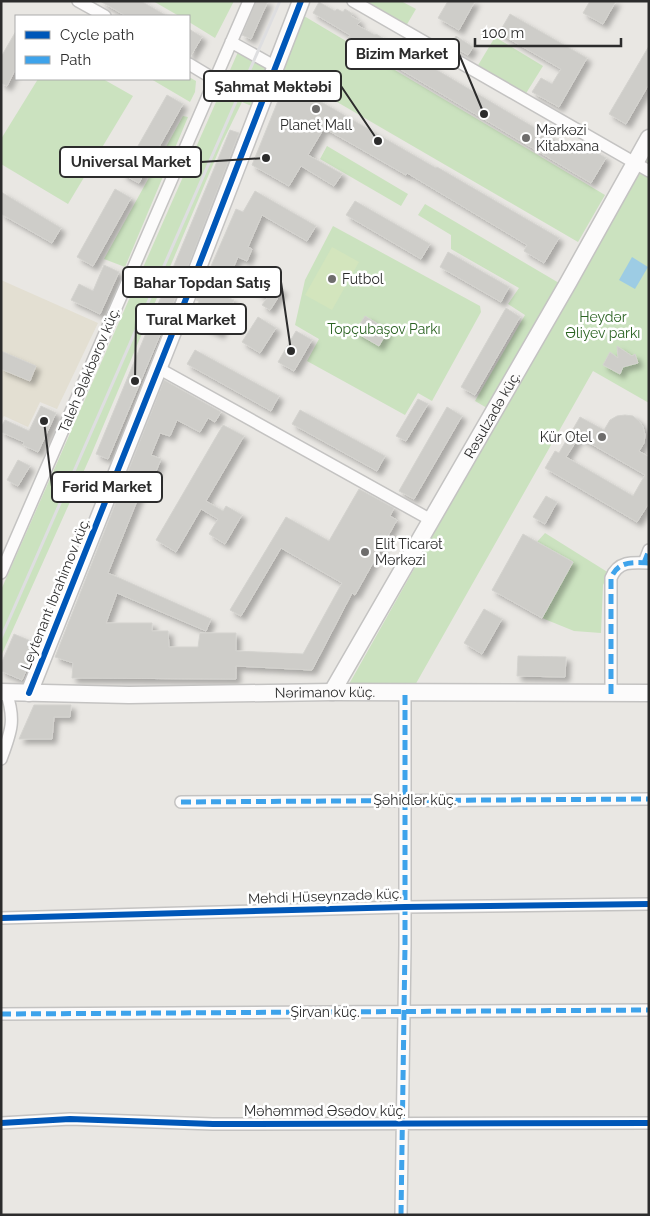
<svg xmlns="http://www.w3.org/2000/svg" width="650" height="1216" viewBox="0 0 650 1216" font-family="Raleway,sans-serif">
<style>
.education{fill:#e3dfd2}
.green{fill:#cbe2bf}
.pitch{fill:#d3e5bd}
.water{fill:#9dcce4}
.building{fill:#cecdc9;stroke:#d4d3cf;fill-rule:evenodd;filter:url(#shadow)}
.lines{fill:none;stroke-linecap:round;stroke-linejoin:round}
.street-casing{stroke:#c4c3c2;stroke-width:14}
.secondary-casing{stroke:#c4c3c2;stroke-width:19}
.street{stroke:#fcfbfb;stroke-width:11}
.secondary{stroke:#fcfbfb;stroke-width:16}
.rail{stroke:#dedee0;stroke-width:3}
.quiet{stroke:#3ea3eb;stroke-width:5;stroke-dasharray:10 5;stroke-linecap:butt}
.cycleway-casing{stroke:#fff;stroke-width:9}
.cycleway{stroke:#0057b8;stroke-width:6}
.poi-dot{fill:#6e6d6c;stroke:#fff;stroke-width:2}
.labels{text-anchor:middle;stroke-width:5;stroke-linejoin:round;paint-order:stroke}
.poi-label{font-size:14px;fill:#2c2c2c;stroke:#fff;text-anchor:start}
.park-label{font-size:14px;fill:#2b6322;stroke:#fff}
.street-label{font-size:14px;fill:#2c2c2c;stroke:#fff}
.leader{fill:none;stroke:#2c2c2c;stroke-width:2}
.callout-dot{fill:#2c2c2c;stroke:#fff;stroke-width:2}
.callout{fill:#fff;stroke:#2c2c2c;stroke-width:2}
.callout-label{font-size:15px;text-anchor:middle;font-weight:bold;fill:#2c2c2c}
</style>
<defs>
<filter id="shadow"><feDropShadow dx="4.5" dy="4.5" stdDeviation="2.5" flood-color="#0004"/></filter>
</defs>
<rect width="100%" height="100%" fill="#e9e7e3"/>
<path class="education" d="M1,280L98,323L57,409L40,402L28,427L4,416L1,420Z"/>
<path class="green" d="M153,1H234L215,38L189,22V16H179Z
M364,1H401L416,9L406,26Z
M304,16L605,195L578,242L282,70Z
M495,37L543,66L525,95L477,67Z
M238,52L269,67L254,107L242,102L222,143L91,455L1,656V590Z
M189,77L196,81L195,92L190,102L151,79H189Z
M38,79H103L133,96L68,204L1,164V139Z
M183,116L188,117L125,267L104,259Z
M327,146L408,194L401,206L320,159Z
M649,152V403L593,371L414,687L348,686Z
M425,204L559,283L487,408L475,401L525,315L508,304L519,288L451,249V235L418,215Z
M333,226L480,306L481,312L432,401L418,393L405,415L307,361L319,339L295,325L305,280Z
M545,533L609,573L603,585L601,633L574,631L542,618L573,562L537,542Z"/>
<path class="pitch" d="M332,247L359,262L332,310L305,295Z"/>
<path class="water" d="M632,257L648,267L635,289L619,280Z"/>
<path class="building" d="M100,1H141L167,16H126Z
M256,1H268L251,39L242,35Z
M448,1H475L459,30L438,18Z
M590,1H616L603,24L583,13Z
M319,2L335,11L337,9L343,12L345,9L353,14L351,16L360,21L357,25L375,35L376,34L579,154L584,145L606,158L591,183L358,44L347,40L350,35L313,13Z
M510,14L587,58L559,107L532,92L541,78L552,84L561,69L499,33Z
M189,29L202,37L190,57H189Z
M16,31V68L7,86L1,83V57Z
M456,36L473,47L468,55L451,45Z
M649,46V84L626,124L609,114Z
M292,85L436,168L437,167L559,238L544,263L524,251L527,245L407,173L406,175L324,128L308,155L342,174L334,186L301,166L289,186L252,165L284,86Z
M167,95L183,104L139,183L122,174Z
M230,130L239,133L183,280L108,459L96,454Z
M115,189L131,198L93,266L77,257Z
M255,191L316,226L307,241L262,215L248,247L252,249L247,261L238,257L221,295L234,300L220,334L191,321L199,301L196,300L198,296L236,209L243,212Z
M1,192L61,228L52,243L1,214Z
M355,201L430,244L421,259L346,215Z
M448,252L509,287L501,302L440,267Z
M104,265L119,272L100,314L71,300L79,284L93,291Z
M254,272L283,290L270,310L262,305L267,298L246,285Z
M506,308L520,317L475,395L461,387Z
M365,316L388,330L379,346L355,332Z
M258,317L276,328L260,353L242,342Z
M296,331L312,340L294,371L278,362Z
M617,346L632,356L635,354L638,363L623,367L620,374L603,365L610,352L618,358Z
M195,350L279,396L271,411L187,364Z
M1,351L36,366L30,381L1,369Z
M164,380L221,412L215,422L208,418L200,432L177,420L170,436L160,433L151,455L161,459L153,479L147,476L108,573L211,619L206,631L117,593L106,623H152V631H168L169,647H198L200,633H236V651L303,654L342,583L281,548L241,616L230,610L286,517L329,541L359,489L394,508L390,516L397,520L355,595L352,593L312,670L236,666V679L72,678L73,663L55,657Z
M418,399L428,404L406,441L396,436Z
M41,406L56,413L38,452L23,445L24,442L1,432V427L5,420L29,431Z
M447,407L462,416L414,499L399,491Z
M300,410L385,456L377,471L292,424Z
M625,415L633,416L639,421L643,427L645,435L644,443L639,451L649,457V503L637,522L545,468L555,451L559,453L580,417L604,430L610,420L617,416ZM579,437L645,475L633,496L566,457Z
M223,425L244,436L206,501L223,511L226,506L242,515L225,544L209,534L218,519L201,509L176,552L156,540Z
M18,460L30,466L18,486L7,480Z
M546,496L557,502L545,524L533,517Z
M523,534L573,562L542,618L492,590Z
M484,609L502,619L482,654L464,643Z
M14,634L38,644L22,680L1,671V664Z
M518,656L566,657L565,677L517,676Z
M34,705H71L70,717H54L52,739H19Z"/>
<g class="lines">
<defs>
<path id="street" d="M78,1L105,16
M353,1L649,171
M231,42L276,67
M189,64L214,79
M158,368L431,520
M644,563L649,550
M1,573L249,1
M611,694V578C618,561 632,562 649,563
M1,759C11,732 16,720 6,692
M181,802L649,799
M1,918L405,907L649,904
M1,1014L649,1010
M1,1123L70,1119L213,1124L649,1123
M401,1215L405,945V693"/>
<g id="secondary">
<path id="s1" d="M1,692L129,695L332,692L649,693"/>
<path id="s2" d="M332,692L568,283L649,138"/>
<path d="M29,693L182,309L301,1"/>
</g>
</defs>
<use href="#street" class="street-casing"/>
<use href="#secondary" class="secondary-casing"/>
<use href="#street" class="street"/>
<use href="#secondary" class="secondary"/>
<path class="rail" d="M1,638L280,1"/>
<path class="quiet" d="M644,563L649,550
M611,694V578C618,561 632,562 649,563
M181,802L649,799
M1,1014L649,1010
M401,1215L405,945V693"/>
<defs>
<path id="cycleway" d="M29,693L182,309L301,1
M1,918L405,907L649,904
M1,1123L70,1119L213,1124L649,1123"/>
</defs>
<use href="#cycleway" class="cycleway-casing"/>
<use href="#cycleway" class="cycleway"/>
</g>
<g class="poi-dot">
<circle cx="316" cy="109" r="5"/>
<circle cx="526" cy="138" r="5"/>
<circle cx="332" cy="279" r="5"/>
<circle cx="602" cy="437" r="5"/>
<circle cx="365" cy="552" r="5"/>
</g>
<g class="labels">
<g class="poi-label">
<text x="316" y="130" text-anchor="middle">Planet Mall</text>
<text x="536" y="135">Mərkəzi<tspan x="536" dy="16">Kitabxana</tspan></text>
<text x="342" y="284">Futbol</text>
<text x="592" y="442" text-anchor="end">Kür Otel</text>
<text x="375" y="549">Elit Ticarət<tspan x="375" dy="16">Mərkəzi</tspan></text>
</g>
<g class="park-label">
<text x="603" y="322">Heydər<tspan x="603" dy="16">Əliyev parkı</tspan></text>
<text x="384" y="334">Topçubaşov Parkı</text>
</g>
<g class="street-label">
<text transform="translate(89 370) rotate(-67)" y="5">Taleh Ələkbərov küç.</text>
<text dy="5" stroke="none"><textPath href="#s2" startOffset="320">Rəsulzadə küç.</textPath></text>
<text transform="translate(55 594) rotate(-68)" y="5">Leytenant Ibrahimov küç.</text>
<text dy="5" stroke="none"><textPath href="#s1" startOffset="324">Nərimanov küç.</textPath></text>
<text x="415" y="805">Şəhidlər küç.</text>
<text transform="translate(325 896) rotate(-2)" y="5">Mehdi Hüseynzadə küç.</text>
<text x="325" y="1017">Şirvan küç.</text>
<text x="325" y="1116">Məhəmməd Əsədov küç.</text>
</g>
</g>
<path class="leader" d="M484 114L459 54M378 141L341 86M266 158L201 162M291 351L281 282M135 381L136 319M44 421L52 487"/>
<g class="callout-dot">
<circle cx="484" cy="114" r="5"/>
<circle cx="378" cy="141" r="5"/>
<circle cx="266" cy="158" r="5"/>
<circle cx="291" cy="351" r="5"/>
<circle cx="135" cy="381" r="5"/>
<circle cx="44" cy="421" r="5"/>
</g>
<g class="callout">
<rect x="346" y="39" width="113" height="30" rx="5"/>
<rect x="204" y="71" width="137" height="30" rx="5"/>
<rect x="60" y="147" width="141" height="30" rx="5"/>
<rect x="123" y="267" width="158" height="30" rx="5"/>
<rect x="136" y="304" width="110" height="30" rx="5"/>
<rect x="52" y="472" width="110" height="30" rx="5"/>
</g>
<g class="callout-label">
<text x="402" y="59">Bizim Market</text>
<text x="273" y="92">Şahmat Məktəbi</text>
<text x="131" y="167">Universal Market</text>
<text x="202" y="288">Bahar Topdan Satış</text>
<text x="191" y="325">Tural Market</text>
<text x="107" y="492">Fərid Market</text>
</g>
<rect width="650" height="1216" fill="none" stroke="#2c2c2c" stroke-width="5"/>
<rect x="15" y="15" width="175" height="65" fill="#ffffff" stroke="#ababab"/>
<rect x="25" y="31" width="25" height="8" fill="#0057b8" stroke="#ababab"/>
<text x="60" y="40" font-size="15" fill="#2c2c2c">Cycle path</text>
<rect x="25" y="56" width="25" height="8" fill="#3ea3eb" stroke="#ababab"/>
<text x="60" y="65" font-size="15" fill="#2c2c2c">Path</text>
<path d="M475 38v8h146v-8" fill="none" stroke="#2c2c2c" stroke-width="2.5"/>
<text x="482" y="38" font-size="15" fill="#2c2c2c" stroke="#ffffff" stroke-width="4" paint-order="stroke">100 m</text>
</svg>
